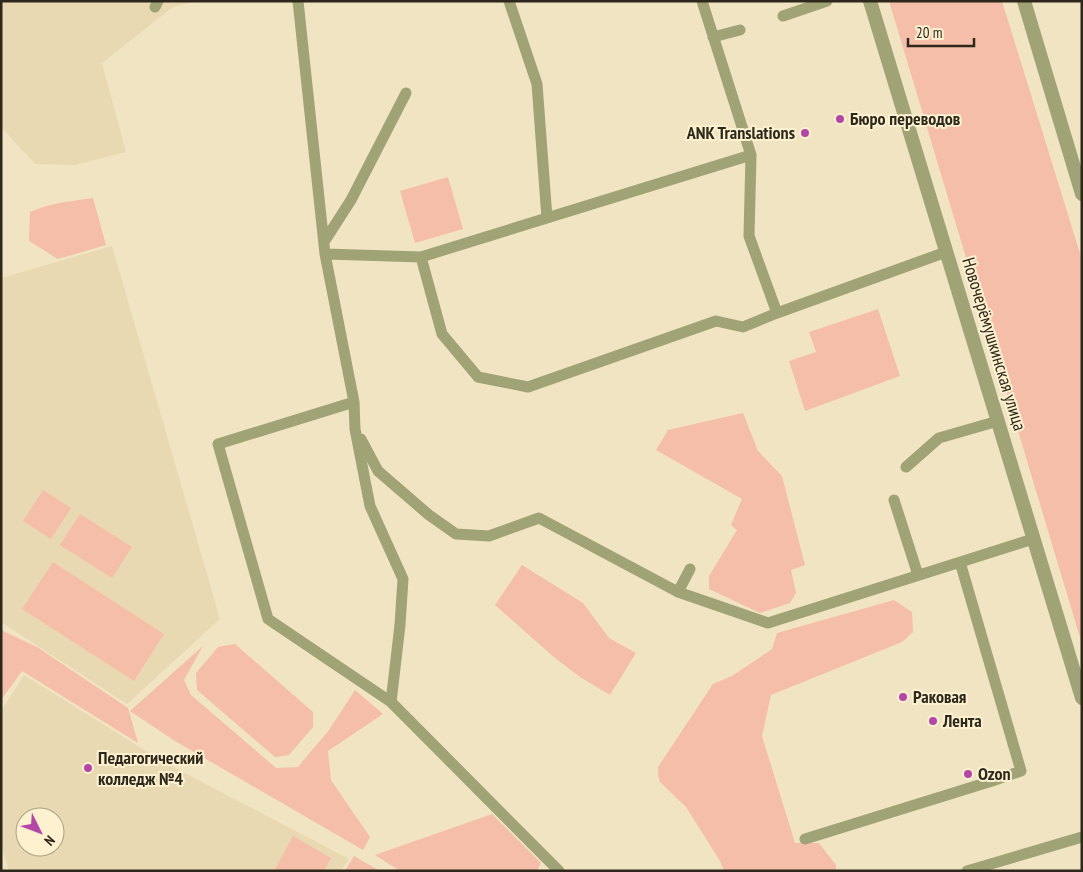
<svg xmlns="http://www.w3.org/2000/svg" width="1083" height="872" viewBox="0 0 1083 872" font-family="'PT Sans Narrow',sans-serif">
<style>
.built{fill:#e9d9b2;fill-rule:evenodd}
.green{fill:#f5bea8}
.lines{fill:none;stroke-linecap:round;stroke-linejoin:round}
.service{stroke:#9fa375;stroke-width:11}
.tertiary{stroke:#9fa375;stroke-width:14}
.poi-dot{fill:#b447a6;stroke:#fef1d0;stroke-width:2}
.labels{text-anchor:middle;stroke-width:4;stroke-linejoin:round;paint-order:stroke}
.poi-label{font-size:18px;font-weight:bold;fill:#2d281b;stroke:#fef1d0;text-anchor:start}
.street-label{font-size:18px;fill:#2d281b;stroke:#fef1d0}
</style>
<rect width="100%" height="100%" fill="#f1e4c3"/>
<path class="built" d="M1,1H198L173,7L102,63L126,152L75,165L35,164L1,127Z
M112,246L220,619L127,704L1,622V278Z
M24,675L162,761L349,859L341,871H9L1,845V711ZM25,817H55V847H25Z"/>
<path class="green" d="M889,1H1002L1082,260V644Z
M448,177L463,229L415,243L400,191Z
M93,198L106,245L58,259L29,241L30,212C50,203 72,201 93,198Z
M878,309L900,376L805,411L789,361L816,352L809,332Z
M743,413L758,451L782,476L805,565L791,570L796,593L790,603L760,613L709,589V576L737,530L731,525L742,499L656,450L668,430Z
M43,490L71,508L51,539L23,521Z
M80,514L132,547L112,578L60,545Z
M53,562L164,634L134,681L22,609Z
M522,565L583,603L609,638L636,653L610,695L580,677L555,658L495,605Z
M894,600L912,612L913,632L902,642L771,695L762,736L795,843H819L836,865V871H724L720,861L686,807L660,782L658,775V767L713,684L732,676L772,649L777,633Z
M1,630L37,647L128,708L138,743L22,671L1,700Z
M235,644L313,712V727L289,755L275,757L197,690L196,673L218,647Z
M203,646L184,680L191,695L276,768L298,767L329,730L355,690L383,714L328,751L331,780L370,837L363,850L175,741L130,711Z
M492,814L541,863L537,871H400L375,855Z
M293,836L331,858L324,871H274Z
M354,856L380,871H345Z"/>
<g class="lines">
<path class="service" d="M298,1L325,254L354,402L355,429L370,506L403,579L400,625L391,702L559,871
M509,1L537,84L547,218
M155,7L158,1
M783,16L827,1
M713,37L740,30
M751,155L749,236L777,313L946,252
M324,242L351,200L406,93
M325,254L421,257L751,155L702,1
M421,257L442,334L478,377L528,387L716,321L743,327L777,313
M354,402L218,444L268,619L391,702
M361,439L378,471L429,515L456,534L489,536L539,518L678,592L690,569
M906,467L939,438L998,421
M894,500L918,575
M678,592L768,623L1033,539
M805,839L992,781L1021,771L960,562
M967,871L1082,837"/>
<path class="tertiary" d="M870,1L1082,698
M1024,1L1082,194"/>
</g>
<g class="poi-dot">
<circle cx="840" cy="119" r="5"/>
<circle cx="805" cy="133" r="5"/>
<circle cx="903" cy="697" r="5"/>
<circle cx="933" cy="721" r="5"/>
<circle cx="88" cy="768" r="5"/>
<circle cx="968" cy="774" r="5"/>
</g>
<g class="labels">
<g class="poi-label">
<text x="850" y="125">Бюро переводов</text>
<text x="795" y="139" text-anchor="end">ANK Translations</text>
<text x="913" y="703">Раковая</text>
<text x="943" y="727">Лента</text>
<text x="98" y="764">Педагогический<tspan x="98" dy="21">колледж №4</tspan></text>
<text x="978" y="780">Ozon</text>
</g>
<g class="street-label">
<text transform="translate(994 344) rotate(73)" y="6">Новочерёмушкинская улица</text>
</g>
</g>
<rect width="1083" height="872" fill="none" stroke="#2d281b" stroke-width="5"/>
<g transform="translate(40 832) rotate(132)"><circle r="24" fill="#fef1d0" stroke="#aaa188"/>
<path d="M0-4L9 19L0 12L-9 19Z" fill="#b447a6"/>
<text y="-8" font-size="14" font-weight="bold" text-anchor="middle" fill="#2d281b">N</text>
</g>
<path d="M908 38v8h66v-8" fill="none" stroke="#2d281b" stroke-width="2.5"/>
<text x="916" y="38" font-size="15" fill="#2d281b" stroke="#fef1d0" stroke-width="4" paint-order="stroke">20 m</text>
</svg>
